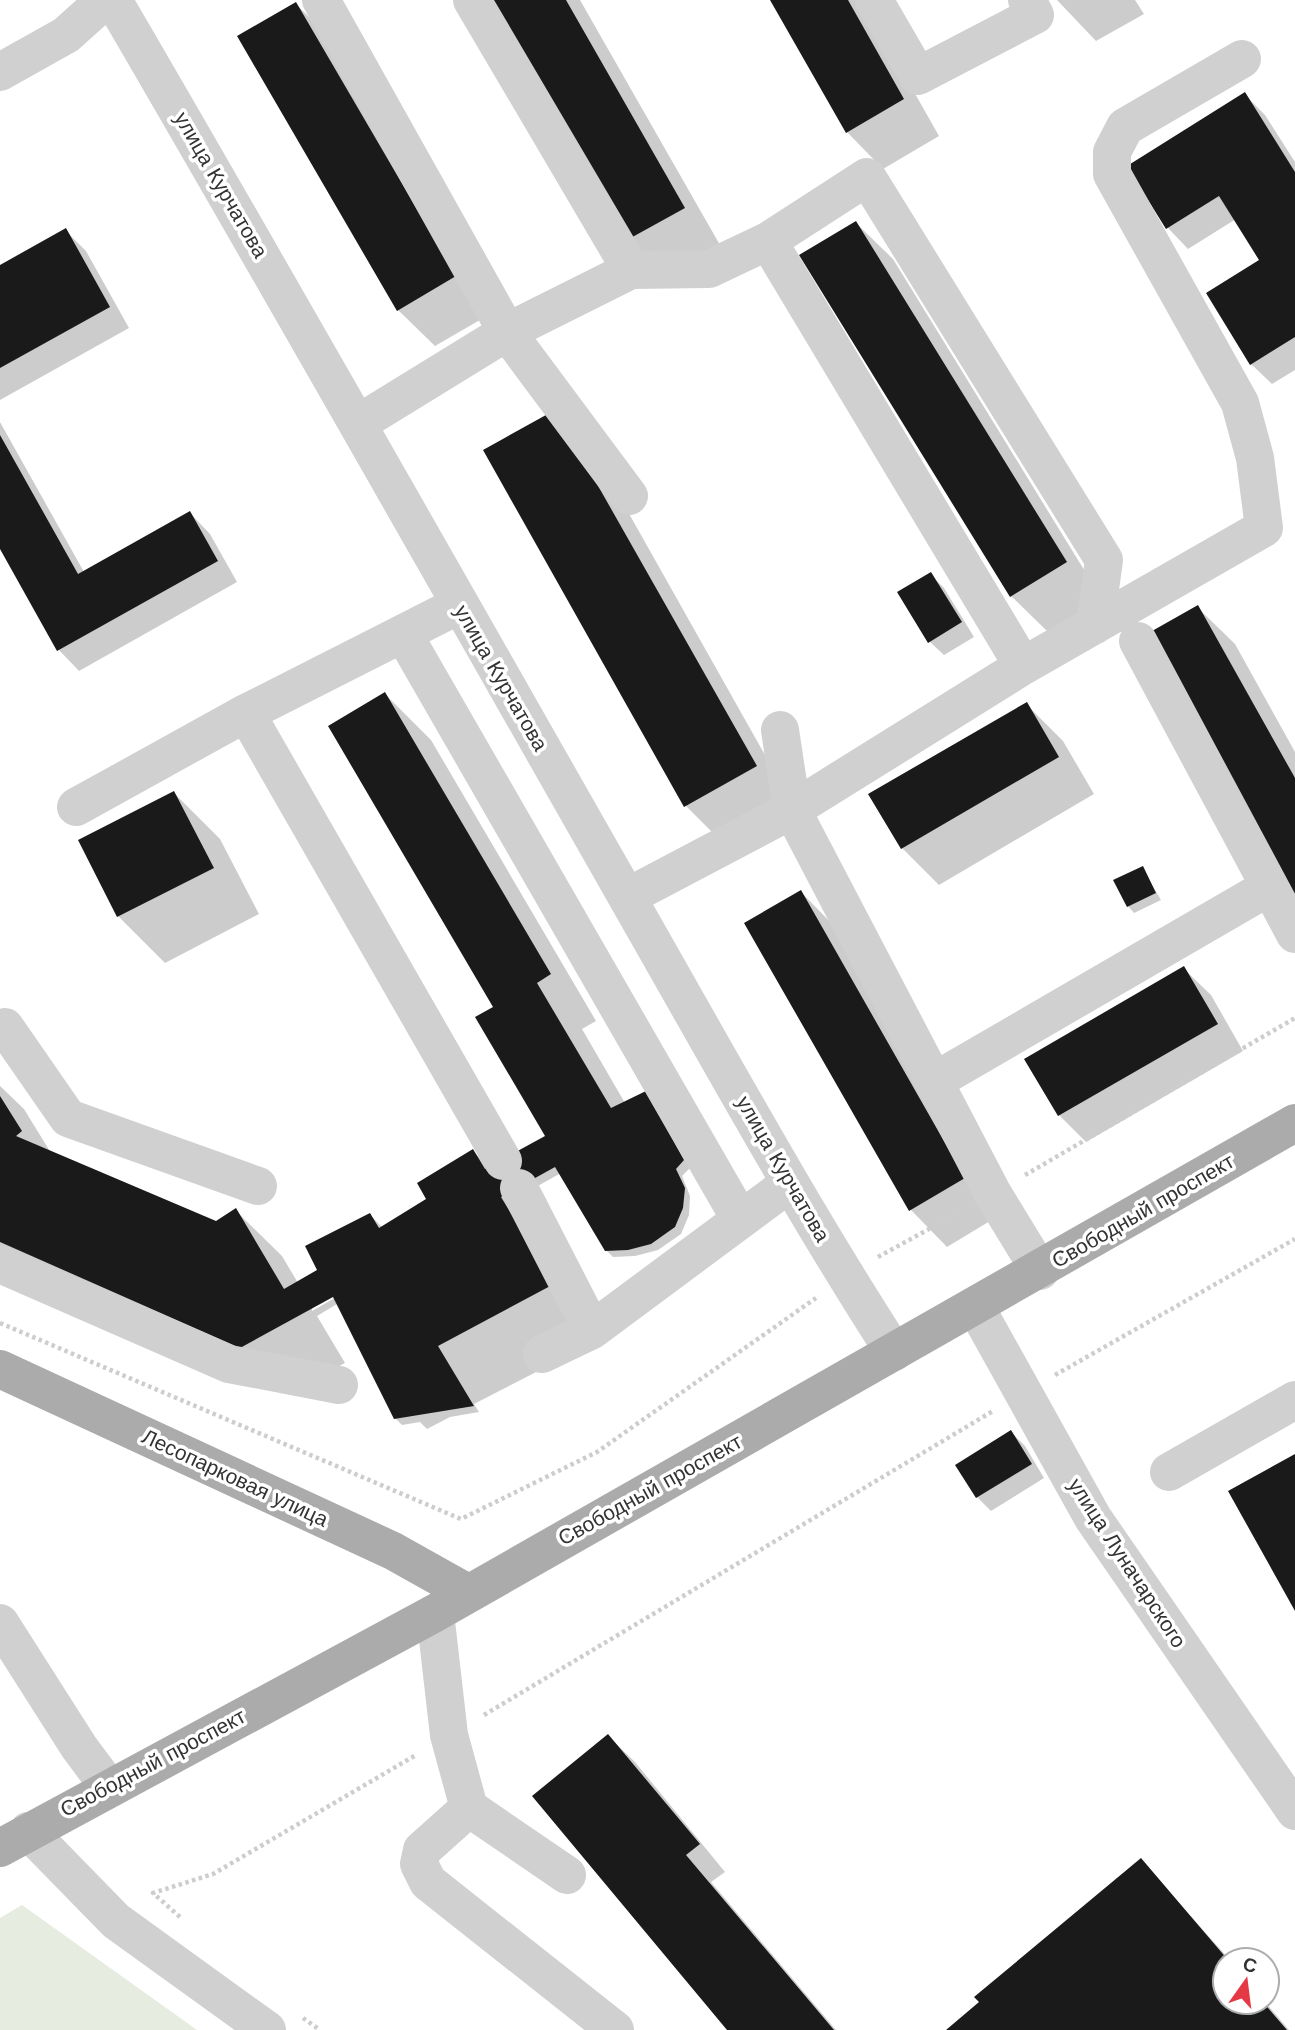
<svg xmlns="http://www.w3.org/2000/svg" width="1295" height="2030" viewBox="0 0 1295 2030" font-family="'Work Sans',sans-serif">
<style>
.green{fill:#e6ecdf}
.shadow{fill:#0003;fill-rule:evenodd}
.building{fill:#1a1a1a}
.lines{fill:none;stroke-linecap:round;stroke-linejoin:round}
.path{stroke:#cdcdcd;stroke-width:4.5;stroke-dasharray:3.5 3.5;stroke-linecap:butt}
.minor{stroke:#d0d0d0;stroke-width:38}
.major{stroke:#ababab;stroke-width:38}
.labels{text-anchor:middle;stroke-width:7;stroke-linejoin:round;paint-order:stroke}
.street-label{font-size:21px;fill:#333;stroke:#fff}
</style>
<rect width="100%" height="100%" fill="#fff"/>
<path class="green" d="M22,1905L197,2030H0V1918Z"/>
<path class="shadow" d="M491,0H580L720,245L665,276L629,239Z
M772,0H862L939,136L883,169L847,132Z
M1057,0H1135L1144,14L1096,41Z
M296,4L333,41L492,313L435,346L398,310Z
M1245,95L1265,115L1295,162V370L1272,384L1251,364L1262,261L1236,219L1188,249L1168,228L1129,167Z
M856,223L893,259L1102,599L1048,632L1011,596Z
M65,230L86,251L129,328L0,400V267Z
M0,422L84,572L190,513L210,534L237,582L79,671L59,650L0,545Z
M592,448L792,803L722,842L686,806L485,451Z
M930,574L944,588L974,637L944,655L930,642Z
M1198,608L1235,644L1295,752V899Z
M385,694L431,740L596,1021L582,1029L625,1103L646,1094L690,1168L682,1176L690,1196L689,1215L681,1234L658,1250L635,1256L613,1257L606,1250L561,1173L518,1197L604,1337L474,1404L479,1412L450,1417L427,1429L420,1422L402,1425L395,1418L337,1304L317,1316L345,1363L288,1393L0,1266V1086L24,1109L51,1153L216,1223L235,1210L282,1256L298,1283L317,1272L370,1215L383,1228L429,1200L473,1151L490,1168L550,1143L495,1007ZM338,1292L340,1295L312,1311V1307Z
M1026,704L1063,741L1094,794L939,885L902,848Z
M174,793L220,839L259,914L165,963L118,916L80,840Z
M1142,868L1161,900L1134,913L1128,906Z
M801,892L837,929L1000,1215L947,1247L911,1210L746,923Z
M1184,969L1211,995L1243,1051L1086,1142L1059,1115Z
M1011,1432L1025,1446L1044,1478L991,1511L977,1497L957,1465Z
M608,1736L635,1762L725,1872L711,1882L836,2030H730Z
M1141,1861L1230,1960H1225V2002H1265L1289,2030H948Z"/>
<path class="building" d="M489,0H566L685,208L627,240Z
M770,0H848L904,99L846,133Z
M296,2L456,276L397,311L237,36Z
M1245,92L1295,172V337L1250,365L1206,293L1259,260L1219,196L1166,229L1127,166Z
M856,221L1067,562L1010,597L799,255Z
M66,228L110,307L0,368V265Z
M555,410L757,766L684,807L483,450Z
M0,435L78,574L190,511L218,561L57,651L0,549Z
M931,572L962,622L928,643L897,592Z
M1198,605L1295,778V903L1145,635Z
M385,692L551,974L537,983L611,1108L646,1091L684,1160L676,1169L685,1188L683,1208L675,1227L651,1244L628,1250L605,1251L555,1167L501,1197L554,1284L438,1346L474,1406L394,1419L333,1297L240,1348L0,1242V1096L22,1131L16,1136L216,1221L236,1208L284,1289L317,1270L305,1246L370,1213L379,1228L426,1199L417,1183L473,1149L485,1169L545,1136L475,1017L493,1007L328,726Z
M1027,702L1059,757L901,849L868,794Z
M174,791L214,868L117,917L78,840Z
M1143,866L1156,893L1127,907L1113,880Z
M801,890L965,1178L909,1211L744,923Z
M1184,966L1218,1024L1058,1116L1024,1059Z
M1011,1430L1032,1464L976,1498L955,1465Z
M1295,1454V1611L1228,1491Z
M608,1734L700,1844L686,1855L834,2030H727L532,1796Z
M1141,1858L1228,1960H1225V2002H1263L1287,2030H946L979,2002L974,1997Z"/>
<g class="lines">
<path class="path" d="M1025,1175L1295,1018
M878,1257L960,1212
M0,1323L461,1519L597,1452L816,1298
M1055,1375L1295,1239
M484,1715L993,1411
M180,1917L153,1893L213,1874L416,1755
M303,2018L320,2030"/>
<path class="minor" d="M113,0C287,298 457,599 628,899C715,1051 799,1205 894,1352
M321,0L507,332L629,496
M472,0L631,270
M874,0L918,76L1035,15L1027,0
M0,72L66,35L105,0
M768,241L1023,666
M359,423L507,332L631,270L709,269L768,241L867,177L1104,560L1095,625
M459,605L246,713L503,1161
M404,635L739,1217
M1138,641L1295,934
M780,730L792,810L993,1194L1040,1271
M76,807L246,713
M627,897L792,810L1023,666L1264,528L1255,458L1240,403L1112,174V152L1125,127L1242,59
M0,1030L5,1027L68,1118L258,1186
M933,1082L1269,887
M519,1188L592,1330
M0,1264L229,1364L339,1385
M975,1306L1093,1518L1295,1811
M542,1354L592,1330L790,1183
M1169,1472L1295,1400
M435,1613L449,1735L469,1808L422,1850L419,1864L428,1882L615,2030
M0,1623L79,1747L108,1786
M469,1808L567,1875
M28,1831L116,1921L267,2030"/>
<path class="major" d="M0,1369L393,1551L468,1593
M0,1848L435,1613L1295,1123"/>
</g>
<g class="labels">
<g class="street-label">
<text transform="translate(221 185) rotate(60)" y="7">улица Курчатова</text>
<text transform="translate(501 678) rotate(60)" y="7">улица Курчатова</text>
<text transform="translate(783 1169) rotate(60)" y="7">улица Курчатова</text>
<text transform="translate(1143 1211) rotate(-30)" y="7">Свободный проспект</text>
<text transform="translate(235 1478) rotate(25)" y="7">Лесопарковая улица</text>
<text transform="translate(650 1490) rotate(-29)" y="7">Свободный проспект</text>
<text transform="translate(1127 1563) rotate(57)" y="7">улица Луначарского</text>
<text transform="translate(153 1763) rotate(-28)" y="7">Свободный проспект</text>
</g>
</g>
<g transform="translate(1246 1981) rotate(14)"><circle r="33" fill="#ffffff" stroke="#adadad" stroke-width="2"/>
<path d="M0-5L12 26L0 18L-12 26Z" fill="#e63946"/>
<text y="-10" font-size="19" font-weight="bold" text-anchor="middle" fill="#333333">С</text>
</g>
</svg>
